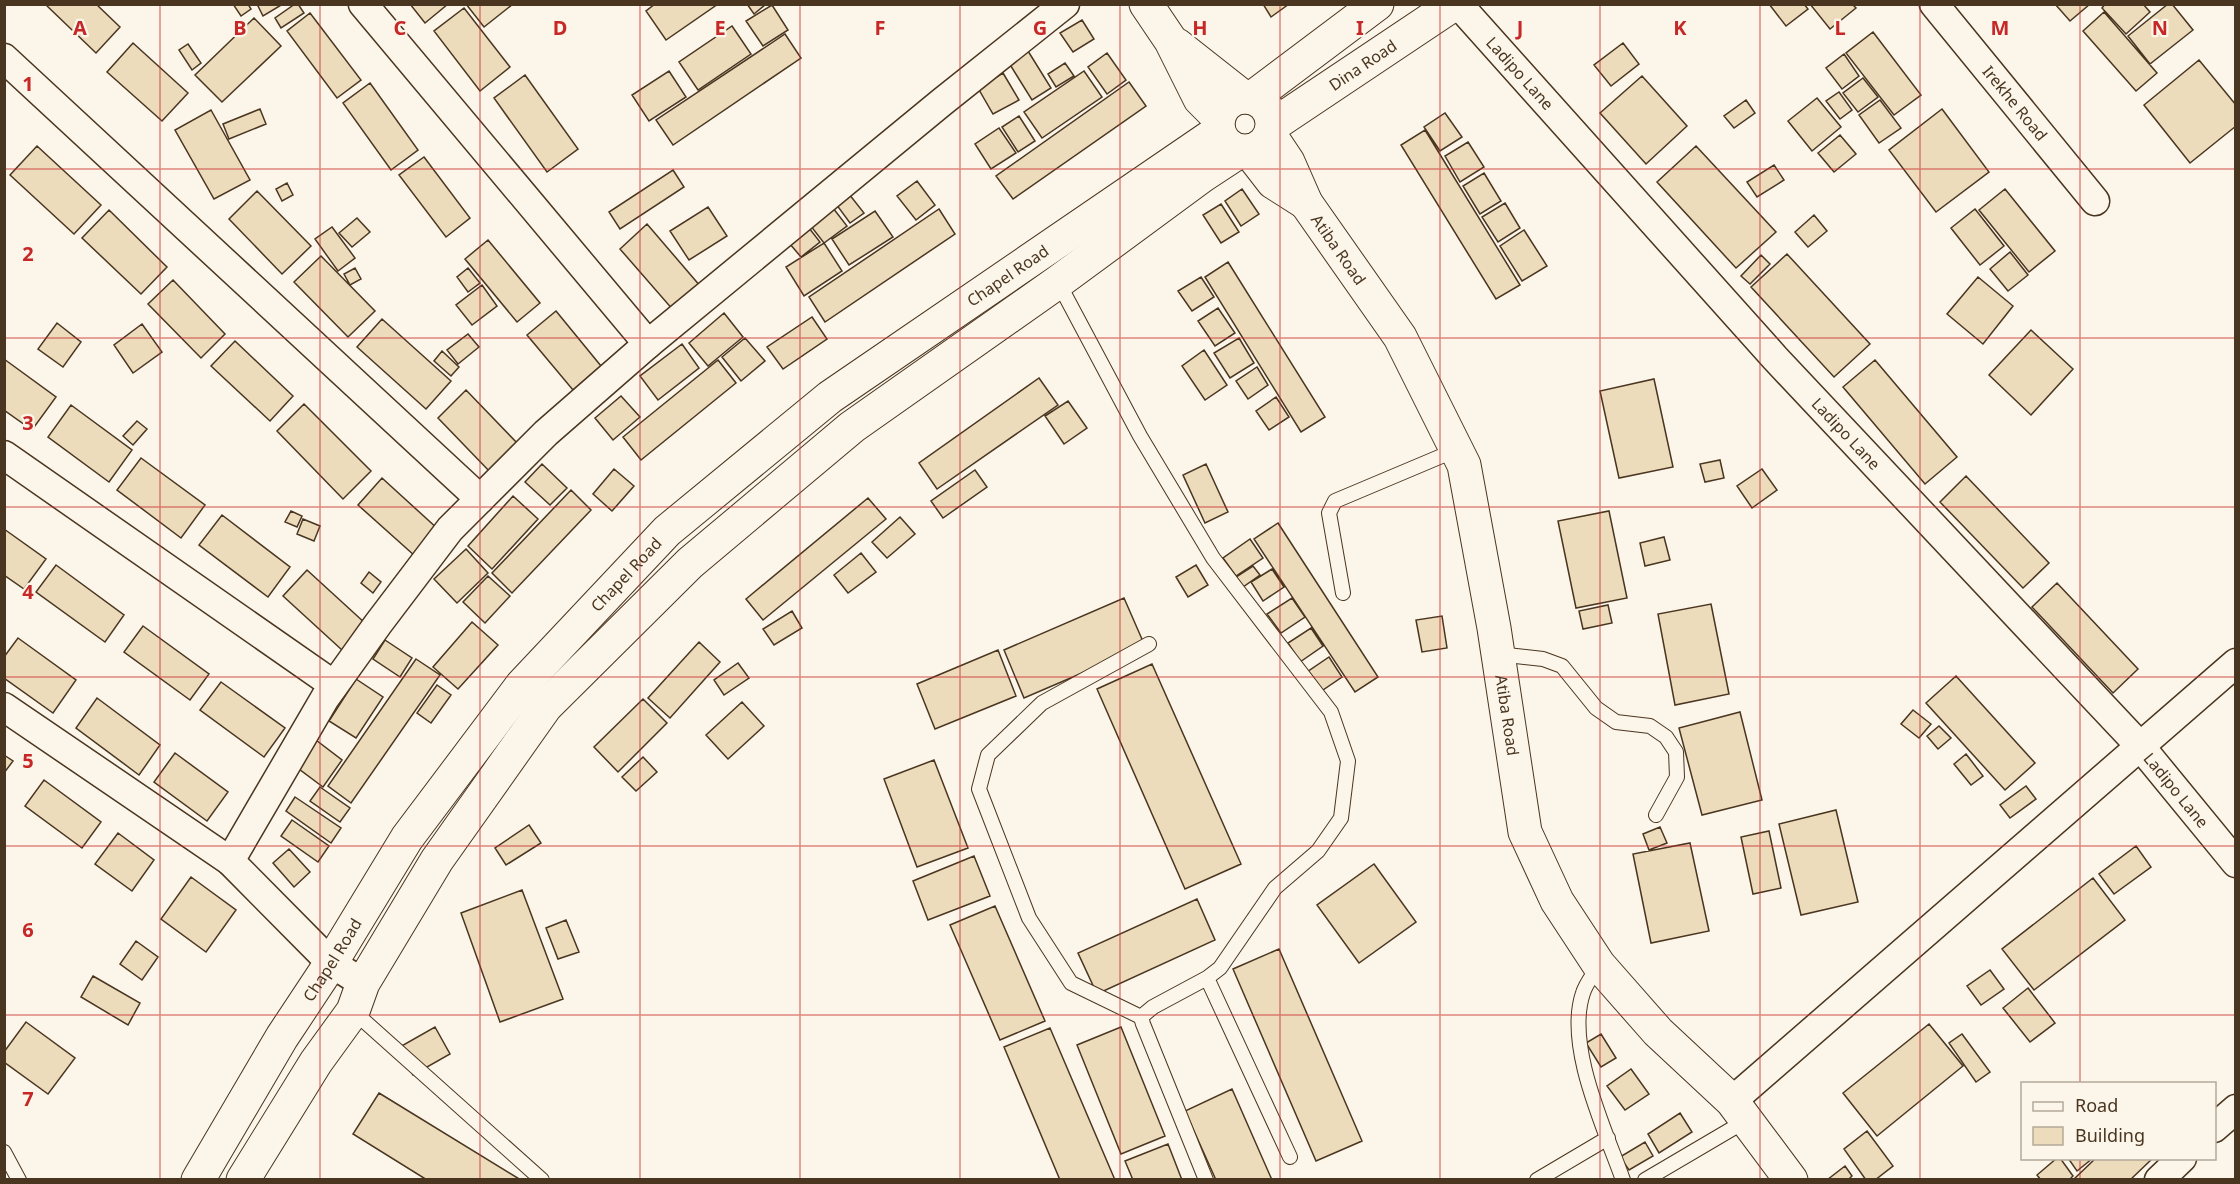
<svg xmlns="http://www.w3.org/2000/svg" width="2240" height="1184" viewBox="0 0 2240 1184" font-family="'Noto Sans',sans-serif">
<style>
.building{fill:#ecdcbc;stroke:#4a3520;stroke-width:1.5}
.lines{fill:none;stroke-linecap:round;stroke-linejoin:round}
.service-casing{stroke:#4a3520;stroke-width:16}
.minor-casing{stroke:#4a3520;stroke-width:31}
.tertiary-casing{stroke:#4a3520;stroke-width:35}
.service{stroke:#fbf6e9;stroke-width:14}
.minor{stroke:#fbf6e9;stroke-width:28}
.tertiary{stroke:#fbf6e9;stroke-width:33}
.grid{fill:none;stroke:#c62828;stroke-width:1.5;stroke-opacity:0.55}
.labels{text-anchor:middle;stroke-width:4.5;stroke-linejoin:round;paint-order:stroke}
.street-label{font-size:16px;fill:#4a3520;stroke:#fbf6e9}
.grid-label{font-size:20px;text-anchor:middle;font-weight:bold;fill:#c62828;stroke:#fbf6e9;stroke-width:4.5;stroke-linejoin:round;paint-order:stroke}
</style>
<rect width="100%" height="100%" fill="#fbf6e9"/>
<path class="building" d="M45,4H96L120,27L96,53Z
M233,4H248L251,9L241,16Z
M257,4H283L263,16Z
M295,4H298L304,13L281,28L275,18Z
M410,4H448L425,23Z
M466,4H513L484,27Z
M655,4H718L666,40L646,11Z
M747,4H765V5L754,14Z
M1263,4H1289L1271,17Z
M1769,4H1804L1808,9L1786,26Z
M1810,4H1852L1856,8L1830,29Z
M2055,4H2090L2070,21Z
M2105,4H2143L2150,12L2126,34L2102,8Z
M2168,4H2172L2193,30L2150,64L2128,36Z
M772,5L788,30L763,46L746,21Z
M464,8L510,67L480,91L434,31Z
M2104,12L2157,73L2136,91L2083,31Z
M310,13L361,80L337,98L287,31Z
M254,18L281,46L222,102L195,75Z
M1082,20L1094,39L1073,52L1060,33Z
M732,26L751,54L698,90L679,62Z
M1873,32L1921,95L1894,115L1846,53Z
M785,34L801,58L673,145L656,120Z
M133,43L188,93L162,121L107,72Z
M1623,43L1639,64L1611,86L1594,65Z
M188,44L201,63L192,70L179,50Z
M1028,51L1051,88L1032,100L1009,63Z
M1107,53L1126,80L1107,94L1088,67Z
M1844,54L1859,76L1842,89L1826,68Z
M2199,60L2236,105V126L2190,163L2144,105Z
M1065,63L1074,76L1056,87L1048,74Z
M669,71L686,97L649,121L632,95Z
M1084,71L1102,97L1042,138L1024,112Z
M1003,73L1019,100L993,114L978,88Z
M525,75L578,149L547,172L494,98Z
M1642,76L1687,126L1646,164L1600,113Z
M1863,78L1878,97L1858,112L1843,93Z
M1129,82L1146,106L1013,199L996,176Z
M370,83L418,150L391,170L343,103Z
M1839,92L1852,110L1840,119L1826,101Z
M1817,98L1841,127L1812,151L1788,121Z
M1746,100L1755,113L1734,128L1724,116Z
M1880,100L1901,128L1879,143L1859,115Z
M260,109L266,124L229,139L223,124Z
M1942,109L1989,172L1936,212L1889,150Z
M211,110L250,180L214,199L175,130Z
M1445,113L1462,137L1440,151L1424,127Z
M1019,116L1035,141L1018,152L1002,127Z
M999,128L1016,153L991,169L975,144Z
M1425,130L1520,285L1496,299L1401,145Z
M1840,135L1856,154L1834,172L1818,153Z
M1468,142L1484,167L1460,182L1445,156Z
M37,146L101,205L74,234L10,175Z
M1696,146L1776,232L1736,268L1657,182Z
M424,157L470,218L446,237L399,175Z
M1774,165L1784,180L1757,197L1747,182Z
M673,170L684,187L620,229L609,212Z
M1484,173L1501,201L1480,214L1463,186Z
M917,181L935,205L916,220L897,196Z
M287,183L293,195L282,201L276,189Z
M1242,189L1259,214L1241,226L1225,201Z
M2005,189L2055,251L2029,272L1979,210Z
M257,191L311,246L282,274L229,219Z
M849,194L864,213L850,223L836,204Z
M1505,203L1520,228L1498,242L1482,217Z
M1221,204L1239,232L1221,243L1203,215Z
M708,207L727,236L689,260L670,231Z
M833,208L847,226L824,243L810,225Z
M939,209L955,234L825,322L809,297Z
M1975,209L2004,246L1980,265L1951,228Z
M109,210L167,267L141,294L82,238Z
M875,211L893,237L849,265L832,239Z
M1814,215L1827,231L1808,247L1795,232Z
M357,218L370,232L352,247L339,233Z
M647,224L701,287L674,311L620,249Z
M332,227L355,258L338,271L315,239Z
M809,228L820,242L801,257L790,244Z
M1524,230L1547,266L1522,281L1500,246Z
M488,240L540,303L517,322L465,259Z
M824,243L842,271L804,296L786,267Z
M2010,252L2028,275L2008,291L1990,269Z
M1787,254L1870,344L1834,377L1751,287Z
M1761,255L1770,264L1750,284L1741,276Z
M321,256L375,311L348,337L294,282Z
M1228,262L1325,417L1301,432L1205,277Z
M355,268L361,279L350,285L344,274Z
M468,268L480,283L468,292L457,277Z
M1201,277L1214,297L1192,311L1178,291Z
M1978,277L2013,306L1983,344L1947,314Z
M173,280L225,334L201,358L148,304Z
M482,285L497,306L472,325L456,305Z
M1218,308L1235,333L1215,346L1198,321Z
M556,311L601,366L573,390L527,335Z
M724,313L743,337L708,366L689,343Z
M812,317L827,339L783,369L767,347Z
M382,319L451,381L426,409L357,347Z
M57,323L81,342L63,367L38,349Z
M142,324L162,352L133,373L114,345Z
M2031,330L2073,369L2031,415L1989,375Z
M468,334L479,347L458,364L447,350Z
M745,338L765,361L741,381L722,357Z
M1239,338L1254,363L1230,378L1214,353Z
M235,341L293,396L270,421L211,366Z
M682,344L699,368L658,400L640,376Z
M1204,350L1227,385L1205,400L1182,366Z
M442,351L459,367L451,376L434,361Z
M4,359L56,397L32,430L4,410Z
M718,360L736,383L641,460L623,437Z
M1875,360L1957,457L1925,484L1843,387Z
M1257,367L1268,385L1248,399L1236,381Z
M1039,378L1058,405L937,489L919,463Z
M1654,379L1673,467L1619,478L1600,391Z
M466,390L520,446L492,474L438,418Z
M621,396L640,417L613,440L595,418Z
M1276,397L1289,417L1269,430L1256,411Z
M1068,401L1087,428L1064,444L1045,416Z
M304,404L371,471L343,499L277,431Z
M71,405L132,450L109,482L48,437Z
M137,421L147,429L133,445L123,436Z
M141,458L205,505L181,538L117,490Z
M1720,460L1724,478L1705,482L1700,464Z
M542,464L567,488L550,505L525,482Z
M1206,464L1228,512L1205,523L1183,475Z
M614,469L634,486L612,511L593,494Z
M1762,469L1777,490L1752,508L1737,486Z
M975,470L987,487L943,518L931,501Z
M1966,476L2049,563L2023,588L1940,502Z
M382,478L439,530L415,556L358,505Z
M571,490L591,510L512,593L492,573Z
M513,496L538,519L492,569L468,546Z
M868,498L886,519L763,620L746,599Z
M291,511L302,516L297,527L285,522Z
M1609,511L1627,598L1576,608L1558,521Z
M222,515L290,567L268,597L199,545Z
M900,517L915,534L887,558L872,542Z
M303,519L320,526L314,541L297,534Z
M1278,523L1378,677L1355,692L1254,539Z
M4,529L46,559L24,589L4,575Z
M1664,537L1670,560L1645,566L1640,543Z
M1250,539L1263,558L1236,576L1223,558Z
M466,549L488,573L457,603L434,579Z
M861,553L876,572L848,593L834,575Z
M56,565L124,615L105,642L36,592Z
M1196,565L1208,585L1188,597L1176,577Z
M1253,566L1260,575L1243,587L1236,577Z
M1272,569L1284,587L1263,601L1251,582Z
M307,570L366,624L342,650L283,596Z
M369,572L381,582L373,593L361,583Z
M488,576L510,596L485,623L463,602Z
M2057,583L2138,669L2113,693L2032,607Z
M1124,598L1145,646L1024,698L1004,650Z
M1292,598L1305,617L1281,633L1267,614Z
M1711,604L1729,694L1675,705L1658,614Z
M1608,605L1612,623L1583,629L1579,611Z
M792,611L802,628L774,645L763,629Z
M1442,616L1447,648L1422,652L1416,620Z
M472,622L498,645L458,689L433,667Z
M143,626L209,674L190,700L124,652Z
M1311,628L1323,646L1300,662L1288,643Z
M18,638L76,680L53,713L4,678V657Z
M385,640L412,658L400,677L373,659Z
M699,642L720,662L670,718L648,698Z
M998,650L1016,696L935,729L917,684Z
M1329,657L1342,677L1320,692L1307,672Z
M416,659L440,675L351,803L328,786Z
M738,663L749,678L724,695L714,680Z
M1152,664L1241,864L1185,889L1097,689Z
M1956,676L2035,763L2005,790L1926,703Z
M356,679L383,697L356,738L329,721Z
M221,682L285,728L264,757L200,710Z
M437,685L451,695L431,723L417,713Z
M97,698L160,745L139,775L76,728Z
M643,699L667,723L618,772L594,747Z
M742,702L764,726L728,759L706,735Z
M1913,710L1931,724L1919,738L1901,724Z
M1740,712L1762,800L1702,815L1679,728Z
M1939,726L1951,738L1938,749L1927,736Z
M312,737L342,760L323,787L291,763Z
M175,753L228,792L207,821L154,782Z
M1966,754L1983,776L1971,785L1954,764Z
M4,755L13,761L4,773Z
M643,757L657,772L636,791L622,777Z
M934,760L968,848L917,867L884,779Z
M44,780L101,822L82,848L25,806Z
M2026,786L2036,799L2010,818L2000,805Z
M320,787L350,808L340,822L310,801Z
M295,797L341,828L331,843L286,811Z
M1836,810L1858,902L1801,915L1779,824Z
M292,820L329,846L318,862L281,836Z
M529,825L541,843L506,865L495,848Z
M1660,827L1667,843L1649,850L1643,834Z
M1769,831L1781,888L1753,894L1741,837Z
M118,833L154,860L132,891L95,864Z
M1690,843L1709,931L1651,943L1633,854Z
M2136,846L2151,867L2114,894L2099,874Z
M289,849L310,872L294,887L273,863Z
M974,856L990,896L928,920L913,881Z
M1374,864L1416,922L1359,963L1317,905Z
M191,877L236,910L206,952L161,919Z
M2093,878L2125,920L2034,990L2002,949Z
M522,890L563,999L500,1022L461,913Z
M1197,899L1215,940L1097,994L1078,953Z
M995,906L1045,1021L1000,1040L950,925Z
M566,920L579,952L558,959L546,928Z
M136,941L158,957L142,980L120,964Z
M1279,949L1362,1141L1316,1161L1233,969Z
M1990,970L2004,989L1981,1005L1967,986Z
M93,976L140,1003L128,1025L81,997Z
M2028,988L2055,1023L2030,1042L2003,1008Z
M26,1022L75,1058L48,1094L4,1062V1052Z
M1929,1024L1963,1066L1877,1136L1843,1093Z
M435,1027L450,1054L413,1075L398,1048Z
M1121,1027L1165,1136L1121,1154L1077,1045Z
M1050,1028L1115,1180H1060L1004,1047Z
M1601,1034L1616,1058L1601,1067L1586,1043Z
M1962,1034L1990,1072L1976,1082L1949,1043Z
M1631,1069L1649,1094L1625,1110L1607,1086Z
M1232,1089L1272,1180H1216L1185,1111Z
M379,1093L521,1180H427L353,1134Z
M1680,1113L1692,1132L1659,1153L1648,1134Z
M1867,1131L1893,1166L1875,1180H1866L1844,1149Z
M1645,1142L1653,1156L1629,1170L1620,1157Z
M1168,1144L1182,1180H1133L1125,1161Z
M2057,1158H2060L2073,1176L2069,1180H2041L2037,1175Z
M2068,1158H2093L2077,1171Z
M2096,1158H2153L2130,1180H2073Z
M1845,1166L1852,1176L1848,1180H1827Z"/>
<g class="lines">
<defs>
<path id="service" d="M1058,282L1140,436L1213,558L1331,712L1348,761L1341,818L1318,851L1275,888L1220,968L1207,978L1153,1007L1141,1017L1143,1024L1206,1180
M1343,593L1329,513L1335,501L1456,450
M1498,654L1543,659L1562,666L1596,708L1616,722L1650,726L1666,737L1676,752L1677,777L1656,815
M1599,965C1594,974 1586,983 1583,993C1565,1046 1605,1129 1623,1180
M1207,978L1290,1157
M353,1011L542,1180
M1141,1017L1071,983L1029,918L979,789L988,755L1042,703L1149,644
M4,1152L19,1180
M1537,1180L1608,1138
M1645,1180L1747,1120"/>
<g id="minor">
<path d="M363,4L648,344"/>
<path id="s1" d="M1458,4L1775,358L2140,746L2236,863"/>
<path id="s2" d="M1934,4L2095,201"/>
<path d="M4,58L480,499"/>
<path d="M4,455L334,685"/>
<path d="M4,707L230,861L331,963L363,983"/>
<path d="M230,861L325,698L378,624L450,529L546,433L648,344L942,102L1065,4"/>
<path d="M1732,1101L2236,663"/>
<path d="M2214,1128L2236,1109"/>
<path d="M2159,1180L2182,1158"/>
</g>
<g id="tertiary">
<path d="M1146,4L1171,41L1200,99L1219,118"/>
<path d="M1177,45L1243,97"/>
<circle cx="1245" cy="124" r="27"/>
<path d="M1252,98L1377,4"/>
<path id="s3" d="M1273,125L1454,4"/>
<path id="s4" d="M1270,135L1288,162L1306,203L1400,337L1464,465L1494,628L1525,832L1557,901L1599,965L1658,1032L1732,1101L1791,1180"/>
<path d="M1249,151L1273,182L1306,203"/>
<path id="s5" d="M198,1180L282,1037L331,963L407,838L522,685L667,531L830,397L1219,131"/>
<path d="M243,1180L316,1062L353,1011L363,983L437,860L546,706L690,563L852,427L1058,282L1202,176L1240,151"/>
</g>
</defs>
<use href="#service" class="service-casing"/>
<use href="#minor" class="minor-casing"/>
<use href="#tertiary" class="tertiary-casing"/>
<use href="#service" class="service"/>
<use href="#minor" class="minor"/>
<use href="#tertiary" class="tertiary"/>
</g>
<path class="grid" d="M160,4V1180M320,4V1180M480,4V1180M640,4V1180M800,4V1180M960,4V1180M1120,4V1180M1280,4V1180M1440,4V1180M1600,4V1180M1760,4V1180M1920,4V1180M2080,4V1084M4,169H2236M4,338H2236M4,507H2236M4,677H2236M4,846H2236M4,1015H2236M2080,1158V1180"/>
<g class="labels">
<g class="street-label">
<text dy="6" stroke="none"><textPath href="#s3" startOffset="108">Dina Road</textPath></text>
<text dy="6" stroke="none"><textPath href="#s1" startOffset="93">Ladipo Lane</textPath></text>
<text dy="6" stroke="none"><textPath href="#s2" startOffset="128">Irekhe Road</textPath></text>
<text dy="6" stroke="none"><textPath href="#s4" startOffset="134">Atiba Road</textPath></text>
<text dy="6" stroke="none"><textPath href="#s5" startOffset="1230">Chapel Road</textPath></text>
<text dy="6" stroke="none"><textPath href="#s1" startOffset="579">Ladipo Lane</textPath></text>
<text dy="6" stroke="none"><textPath href="#s5" startOffset="744">Chapel Road</textPath></text>
<text dy="6" stroke="none"><textPath href="#s4" startOffset="638">Atiba Road</textPath></text>
<text dy="6" stroke="none"><textPath href="#s1" startOffset="1065">Ladipo Lane</textPath></text>
<text dy="6" stroke="none"><textPath href="#s5" startOffset="258">Chapel Road</textPath></text>
</g>
</g>
<g class="grid-label">
<text x="80" y="35">A</text>
<text x="240" y="35">B</text>
<text x="400" y="35">C</text>
<text x="560" y="35">D</text>
<text x="720" y="35">E</text>
<text x="880" y="35">F</text>
<text x="1040" y="35">G</text>
<text x="1200" y="35">H</text>
<text x="1360" y="35">I</text>
<text x="1520" y="35">J</text>
<text x="1680" y="35">K</text>
<text x="1840" y="35">L</text>
<text x="2000" y="35">M</text>
<text x="2160" y="35">N</text>
<text x="28" y="91">1</text>
<text x="28" y="261">2</text>
<text x="28" y="430">3</text>
<text x="28" y="599">4</text>
<text x="28" y="768">5</text>
<text x="28" y="937">6</text>
<text x="28" y="1106">7</text>
</g>
<rect width="2240" height="1184" fill="none" stroke="#4a3520" stroke-width="12"/>
<rect x="2021" y="1082" width="195" height="78" fill="#fbf6e9" stroke="#b4a999" stroke-width="1.5"/>
<rect x="2033" y="1102" width="30" height="9" fill="#fbf6e9" stroke="#b4a999" stroke-width="1.5"/>
<text x="2075" y="1112" font-size="18" fill="#4a3520">Road</text>
<rect x="2033" y="1127" width="30" height="18" fill="#ecdcbc" stroke="#b4a999" stroke-width="1.5"/>
<text x="2075" y="1142" font-size="18" fill="#4a3520">Building</text>
</svg>
